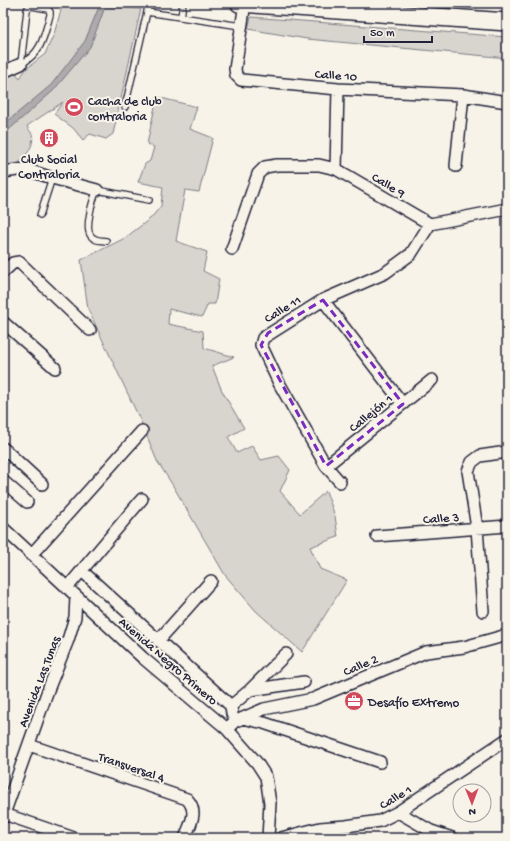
<svg xmlns="http://www.w3.org/2000/svg" width="510" height="841" viewBox="0 0 510 841" font-family="'Gochi Hand',sans-serif">
<style>
.green{fill:#d8d5cf;stroke:#7d7c85}
.water{fill:#aeabad;stroke:#76747f}
.lines{fill:none;stroke-linecap:round;stroke-linejoin:round}
.lane-casing{stroke:#22223b;stroke-width:8}
.street-casing{stroke:#22223b;stroke-width:14}
.primary-casing{stroke:#22223b;stroke-width:20}
.lane{stroke:#f7f3e8;stroke-width:5.5}
.street{stroke:#f7f3e8;stroke-width:11}
.primary{stroke:#f7f3e8;stroke-width:17}
.marked{fill:none;stroke:#7b2cbf;stroke-width:3;stroke-dasharray:8 5;stroke-linejoin:round}
.labels{text-anchor:middle;stroke-width:4;stroke-linejoin:round;paint-order:stroke}
.street-label{font-size:13px;fill:#22223b;stroke:#f7f3e8}
.poi-label{font-size:13px;fill:#22223b;stroke:#f7f3e8;text-anchor:start}
</style>
<rect width="100%" height="100%" fill="#f7f3e8"/>
<filter id="ink" filterUnits="userSpaceOnUse"><feTurbulence type="fractalNoise" baseFrequency=".025" numOctaves="2"/><feDisplacementMap in="SourceGraphic" scale="8" xChannelSelector="R" yChannelSelector="G"/><feConvolveMatrix kernelMatrix="1 2 1 2 8 2 1 2 1" color-interpolation-filters="sRGB"/></filter>
<g filter="url(#ink)">
<path class="green" d="M63,3L141,9L113,134L106,139L90,134L83,140L73,128L54,114L63,102L27,126C28,129 31,132 32,134C37,149 15,169 3,173V75L15,72L20,78L26,69L45,54L54,34Z
M251,17L507,37V58L307,39L248,29Z
M157,97L197,107L190,129L213,138L199,192L185,190L176,241L207,252L203,271L219,279L215,304H208L202,317L169,309L168,324L203,331L204,348L234,357L212,366L222,391L244,428L228,437L237,453L252,446L261,460L279,456L290,470L280,491L300,514L326,491L335,516L338,537L310,547L320,569L347,580L302,652L256,611L225,575L172,484L157,461L142,424L88,309L81,260L125,238L151,218L161,206L163,187L138,182L145,164L150,161L154,147L147,144Z"/>
<path class="water" d="M98,9L104,10L90,47L53,91L3,135V125L51,85L85,41Z"/>
<g class="lines">
<defs>
<path id="lane" d="M32,6L48,9L50,12V15C44,36 42,53 21,64L27,10L28,8Z
M147,12L241,26
M181,17L183,3
M125,107L147,12L148,3
M40,215L52,178
M106,241C100,240 95,241 91,236C84,228 93,199 97,190L149,200"/>
<path id="street" d="M245,3L235,69L236,75L241,80L338,89L463,95L507,102
M3,72L21,64
M338,89L336,169L430,224L507,209
M456,166L463,95
M3,172L25,169L52,178L97,190
M232,249L258,174L265,167L277,165H319L336,169
M3,272L13,263L19,262L90,330
M323,300L403,404
M3,322L55,368
M3,448L42,484
M326,466L432,380
M3,481L27,502
M340,482L326,466L279,383L261,345L263,338L323,300L385,273L411,254L430,224
M3,528L143,658L227,729L257,763L266,777L270,803L268,838
M377,536L507,526
M31,555L142,431
M82,571L231,706
M67,588L142,499
M483,611L477,528L468,471L472,462L480,456L507,452
M158,641L211,581
M250,690L304,682
M232,714L231,706L250,690L286,654
M243,718L264,723L380,762
M227,729L234,722L264,709L313,699L426,652L464,647L507,635
M29,745L187,799C199,812 190,824 185,838
M398,812L431,831L452,838
M4,814L74,838
M3,817L48,690L68,640L75,617L76,597
M281,838L320,828L346,826L380,821L398,812L507,739"/>
<path id="primary" d="M239,3L507,22"/>
</defs>
<use href="#lane" class="lane-casing"/>
<use href="#street" class="street-casing"/>
<use href="#primary" class="primary-casing"/>
<use href="#lane" class="lane"/>
<use href="#street" class="street"/>
<use href="#primary" class="primary"/>
</g>
</g>
<path class="marked" d="M323,300L403,404L326,466L261,345L268,333Z"/>
<defs>
<symbol id="stadium-disc" viewBox="-11 -11 22 22"><circle r="9.5" fill="#d1495b" stroke="#f7f3e8"/><path d="M0-5a6.5 5 0 1 0 0 10a6.5 5 0 1 0 0-10ZM-3.5-1.8h7v3.6h-7Z" fill="#fff"/></symbol>
<symbol id="building-disc" viewBox="-11 -11 22 22"><circle r="9.5" fill="#d1495b" stroke="#f7f3e8"/><path d="M-4-6H4V6H1V3H-1V6H-4ZM-2.5-4.3h1.7v1.8h-1.7ZM.8-4.3h1.7v1.8H.8ZM-2.5-1h1.7V.8h-1.7ZM.8-1h1.7V.8H.8Z" fill="#fff"/></symbol>
<symbol id="office-disc" viewBox="-11 -11 22 22"><circle r="9.5" fill="#d1495b" stroke="#f7f3e8"/><path d="M-6-3h4V-5.5h4V-3h4V5H-6ZM-1-4.5V-3h2v-1.5ZM-6 0V1H6V0Z" fill="#fff"/></symbol>
</defs>
<g fill-rule="evenodd">
<use href="#stadium-disc" x="63" y="96" width="22" height="22"/>
<use href="#building-disc" x="38" y="127" width="22" height="22"/>
<use href="#office-disc" x="343" y="690" width="22" height="22"/>
</g>
<g class="labels">
<g class="street-label">
<text transform="translate(336 74) rotate(4)" y="5">Calle 10</text>
<text transform="translate(389 184) rotate(31)" y="5">Calle 9</text>
<text transform="translate(282 308) rotate(-31)" y="5">Calle 11</text>
<text transform="translate(370 412) rotate(-39)" y="5">Callejón 1</text>
<text transform="translate(441 517) rotate(-4)" y="5">Calle 3</text>
<text transform="translate(169 660) rotate(41)" y="5">Avenida Negro Primero</text>
<text transform="translate(360 664) rotate(-23)" y="5">Calle 2</text>
<text transform="translate(38 681) rotate(-69)" y="5">Avenida Las Tunas</text>
<text transform="translate(132 766) rotate(19)" y="5">Transversal 4</text>
<text transform="translate(395 796) rotate(-31)" y="5">Calle 1</text>
</g>
<g class="poi-label">
<text x="88" y="105">Cacha de club<tspan x="88" dy="15">contraloria</tspan></text>
<text x="49" y="163" text-anchor="middle">Club Social<tspan x="49" dy="15">Contraloria</tspan></text>
<text x="368" y="706">Desafío Extremo</text>
</g>
</g>
<rect width="510" height="841" fill="none" stroke="#f7f3e8" stroke-width="16"/>
<rect x="8" y="8" width="494" height="825" fill="none" stroke="#22223b" stroke-width="1.5" filter="url(#ink)"/>
<g transform="translate(472 803) rotate(179)"><circle r="19" fill="#f7f3e8" stroke="#a29fa3"/>
<path d="M0-3L7 15L0 10L-7 15Z" fill="#d1495b"/>
<text y="-6" font-size="11" font-weight="bold" text-anchor="middle" fill="#22223b">N</text>
</g>
<path d="M364 36v6h68v-6" fill="none" stroke="#22223b" stroke-width="2"/>
<text x="370" y="36" font-size="12" fill="#22223b" stroke="#f7f3e8" stroke-width="3" paint-order="stroke">50 m</text>
</svg>
